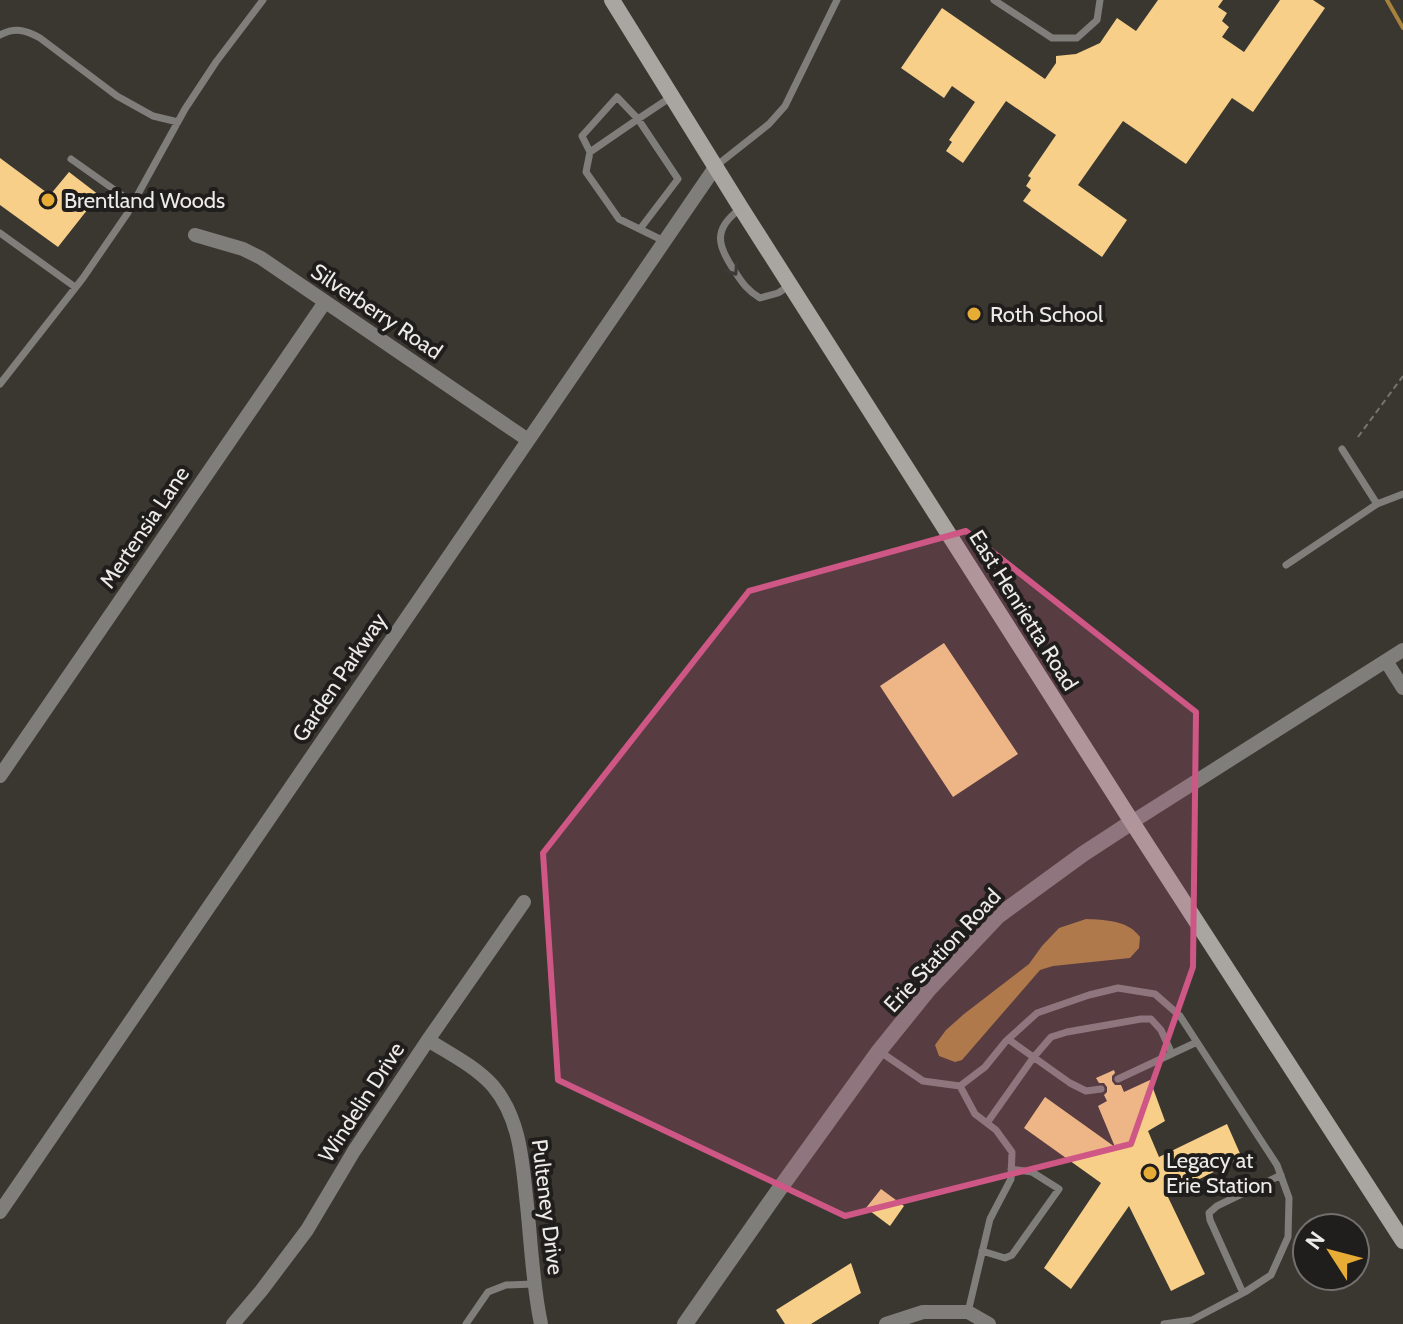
<svg xmlns="http://www.w3.org/2000/svg" width="1403" height="1324" viewBox="0 0 1403 1324" font-family="Cabin,sans-serif">
<style>
.water{fill:#a8823c}
.lines{fill:none;stroke-linecap:round;stroke-linejoin:round}
.stream{stroke:#a8823c;stroke-width:4}
.building{fill:#f7cf88}
.path{stroke:#77746f;stroke-width:2;stroke-dasharray:6 4;stroke-linecap:butt}
.service{stroke:#807e7b;stroke-width:7}
.minor{stroke:#807e7b;stroke-width:14}
.tertiary{stroke:#807e7b;stroke-width:16}
.secondary{stroke:#a9a6a1;stroke-width:16}
.oneway{stroke:#3d3b38}
.marked{fill:#cf5785;fill-opacity:0.2;stroke:#cf5785;stroke-width:6;stroke-linejoin:round}
.poi-dot{fill:#e6ac36;stroke:#201e1c;stroke-width:3}
.labels{text-anchor:middle;stroke-width:8;stroke-linejoin:round;paint-order:stroke}
.poi-label{font-size:22px;fill:#edebe7;stroke:#201e1c;text-anchor:start}
.street-label{font-size:22px;fill:#edebe7;stroke:#201e1c}
</style>
<rect width="100%" height="100%" fill="#3a3731"/>
<path class="water" d="M1086,919C1105,920 1128,920 1140,937L1139,948L1130,958L1053,966L1040,970L962,1060L955,1062L939,1056L935,1045L946,1030L964,1014L1029,964L1042,946L1059,928Z"/>
<g class="lines">
<path class="stream" d="M1387,0L1403,28"/>
</g>
<path class="building" d="M1158,0H1223L1218,7L1227,13L1222,21L1229,27L1222,37L1244,52L1280,0H1313L1325,8L1253,112L1232,98L1186,164L1123,121L1078,185L1127,220L1102,257L1023,201L1031,190L1026,186L1031,178L1028,176L1056,135L1006,101L963,163L946,151L952,142L949,140L975,102L952,86L944,98L901,68L942,8L1045,79L1056,63V56L1076,54L1100,43L1117,18L1136,31Z
M0,158L50,195L69,172L99,195L58,247L0,205Z
M944,643L1018,754L953,797L880,686Z
M1114,1070L1115,1073L1112,1076V1081L1115,1085H1121L1124,1092L1150,1080L1165,1121L1148,1131L1159,1157L1227,1124L1242,1158L1167,1195L1205,1274L1171,1291L1129,1206L1071,1289L1044,1268L1101,1183L1024,1128L1045,1097L1115,1147L1098,1106L1107,1101L1104,1095L1107,1092V1087L1104,1083H1099L1096,1078Z
M881,1189L904,1206L890,1226L866,1208Z
M851,1263L861,1293L811,1324H785L776,1310Z"/>
<g class="lines">
<path class="path" d="M1358,437L1403,376"/>
<path class="service" d="M994,0L1052,38H1077L1097,20L1100,0
M0,35C15,27 26,30 40,38L117,96L153,116L178,122
M590,152L638,119L678,179L640,229
M71,159L133,203
M716,166L769,124L785,106L837,0
M740,209C713,229 717,245 734,270C742,283 748,291 760,298L778,293L789,286
M0,233L75,287
M664,241L619,219L586,172L590,152L582,136L617,97L638,119L671,97
M0,384L83,278L127,214L185,109L216,62L263,0
M1342,449L1377,504
M1286,565L1377,504L1403,494
M1008,1039L1070,1083L1086,1091L1101,1089
M879,1051L923,1081L960,1086L985,1067L1006,1041L1037,1013L1089,995L1118,988L1155,994L1180,1016L1277,1165L1289,1198L1288,1237L1271,1275L1245,1292L1192,1320L1164,1324
M1118,1079L1197,1042
M960,1086L975,1114L996,1130L1012,1152L1011,1179L990,1219L968,1312
M987,1123L1033,1058L1051,1037L1067,1032L1141,1019H1151L1161,1030L1172,1054
M982,1251L1005,1258L1012,1255L1059,1189L1032,1172L1011,1169
M1243,1293L1210,1220L1209,1213L1217,1206L1281,1175
M466,1324L488,1292L506,1285L533,1284"/>
<path class="minor" d="M195,235L243,249L261,258L528,440
M1386,661L1403,688
M0,776L325,302
M1132,822L1403,650
M428,1040C450,1054 475,1066 493,1086C519,1117 522,1157 526,1196C531,1238 532,1282 541,1324
M0,1212L716,166
M233,1324L261,1291L307,1230L354,1151L428,1040L524,902
M886,1324L923,1312H968L989,1324"/>
<path class="tertiary" d="M685,1324L778,1191L879,1051L929,989L998,916L1083,854L1132,822"/>
<path class="secondary" d="M612,0L741,208L1132,822L1403,1241"/>
</g>
<defs><path id="oneway-chevron" d="M-2-3.5L2.5 0L-2 3.5" fill="none" stroke-width="1.6" stroke-linecap="round" stroke-linejoin="round" transform="scale(2)"/></defs>
<use class="oneway" href="#oneway-chevron" transform="translate(733 270) rotate(56)"/>
<path class="marked" d="M966,531L1196,712L1193,967L1131,1144L845,1216L558,1080L543,853L749,591Z"/>
<g class="poi-dot">
<circle cx="48" cy="200" r="8"/>
<circle cx="974" cy="314" r="8"/>
<circle cx="1150" cy="1173" r="8"/>
</g>
<g class="labels">
<g class="poi-label">
<text x="64" y="208">Brentland Woods</text>
<text x="990" y="322">Roth School</text>
<text x="1166" y="1168">Legacy at<tspan x="1166" dy="25">Erie Station</tspan></text>
</g>
<g class="street-label">
<text transform="translate(377 311) rotate(34)" y="8">Silverberry Road</text>
<text transform="translate(144 527) rotate(-56)" y="8">Mertensia Lane</text>
<text transform="translate(1024 610) rotate(58)" y="8">East Henrietta Road</text>
<text transform="translate(339 677) rotate(-56)" y="8">Garden Parkway</text>
<text transform="translate(942 950) rotate(-47)" y="8">Erie Station Road</text>
<text transform="translate(361 1102) rotate(-57)" y="8">Windelin Drive</text>
<text transform="translate(548 1207) rotate(83)" y="8">Pulteney Drive</text>
</g>
</g>
<g transform="translate(1331 1252) rotate(306)"><circle r="38" fill="#201e1c" stroke="#72706d" stroke-width="2"/>
<path d="M0-6L14 30L0 20L-14 30Z" fill="#e6ac36"/>
<text y="-12" font-size="22" font-weight="bold" text-anchor="middle" fill="#edebe7">N</text>
</g>
</svg>
